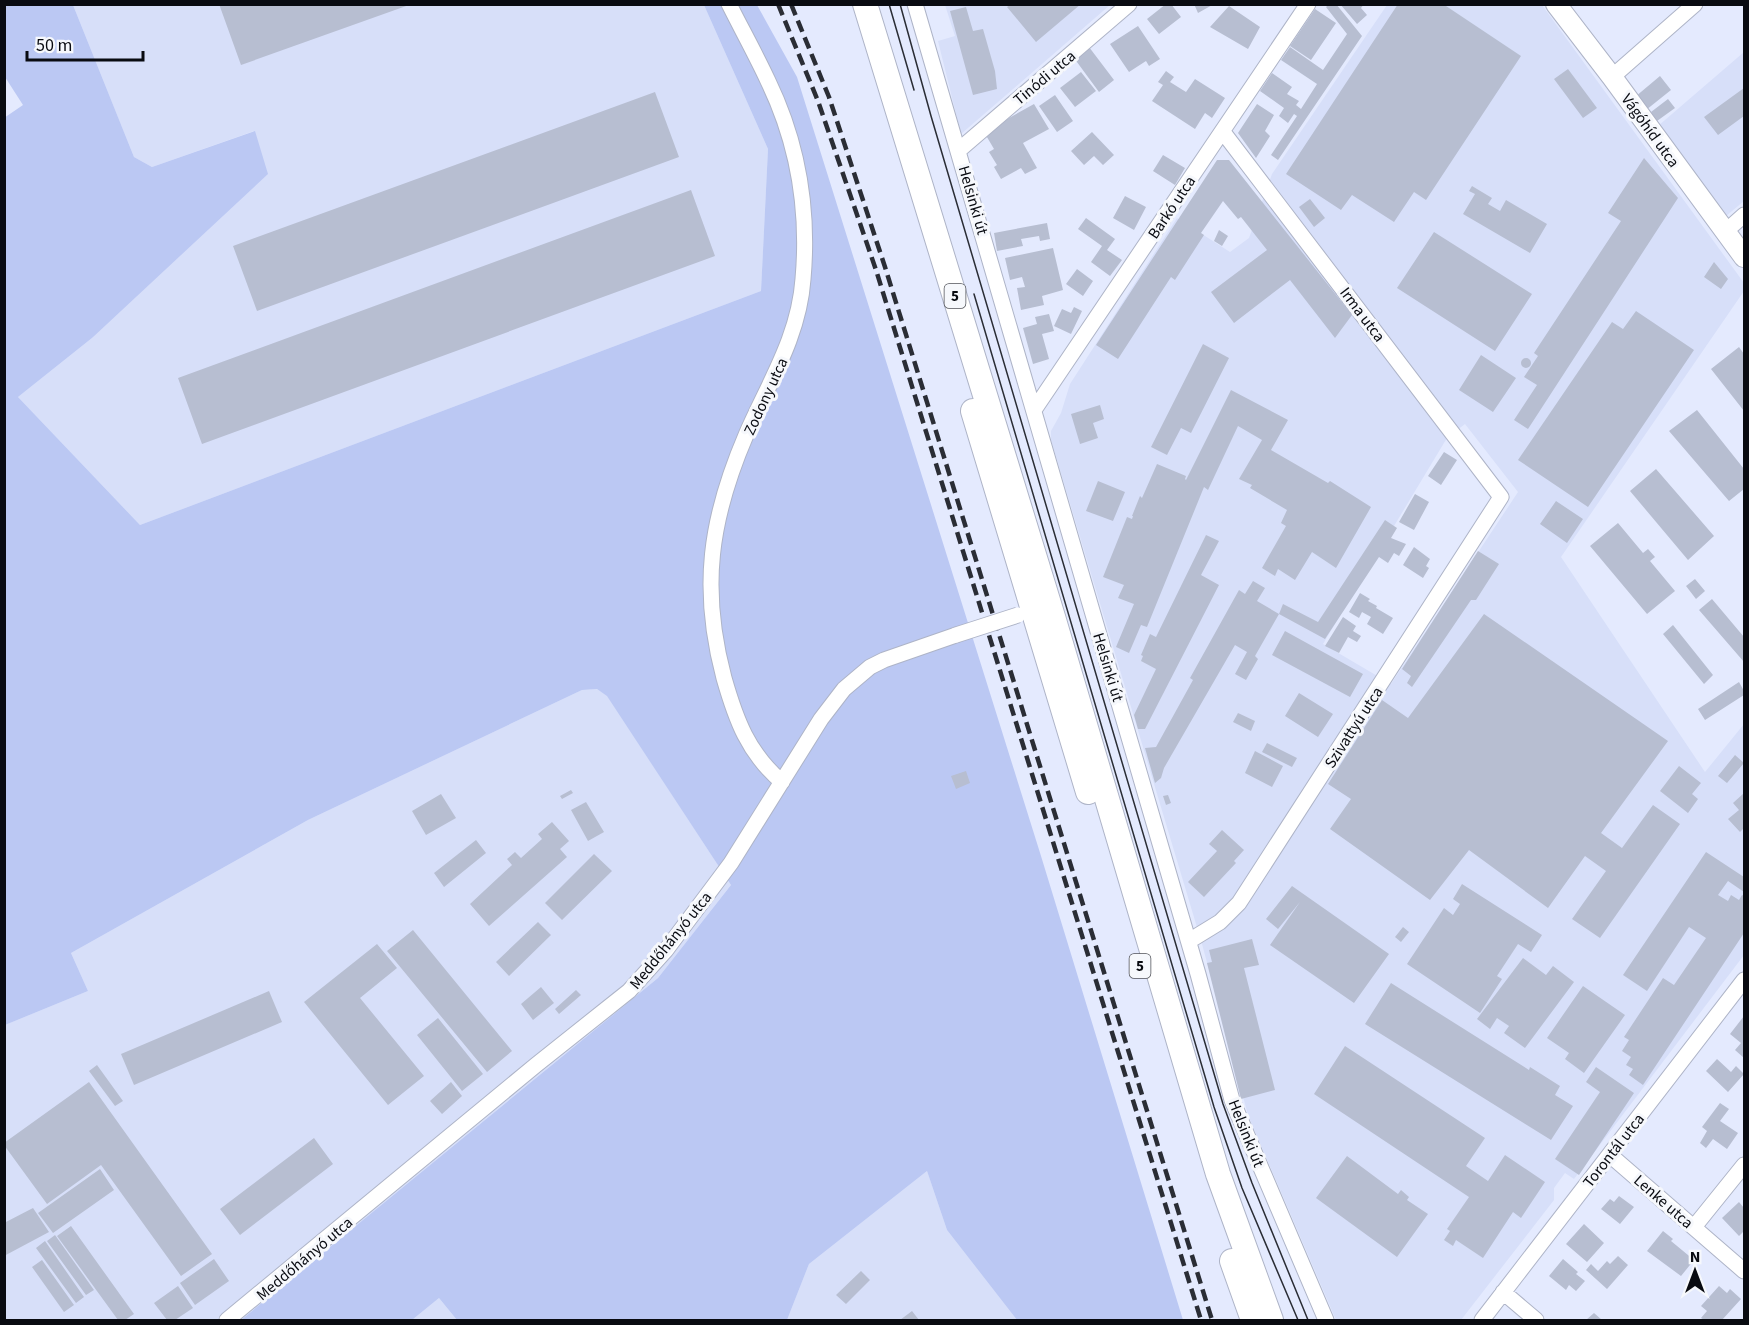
<svg xmlns="http://www.w3.org/2000/svg" width="1749" height="1325" viewBox="0 0 1749 1325" font-family="'Source Sans 3',sans-serif">
<style>
.built{fill:#d7dff9;fill-rule:evenodd}
.green{fill:#bbc8f3}
.building{fill:#b7bed1}
.lines{fill:none;stroke-linecap:round;stroke-linejoin:round}
.minor-casing{stroke:#aeb4c7;stroke-width:17}
.tertiary-casing{stroke:#aeb4c7;stroke-width:22}
.primary-casing{stroke:#aeb4c7;stroke-width:26}
.minor{stroke:#fff;stroke-width:15}
.tertiary{stroke:#fff;stroke-width:20}
.primary{stroke:#fff;stroke-width:24}
.tram{stroke:#2a2d35;stroke-width:1.5}
.rail{stroke:#2a2d35;stroke-width:4.5;stroke-dasharray:12 6;stroke-linecap:butt}
.minor-bridge-casing{stroke:#aeb4c7;stroke-width:17;stroke-linecap:butt}
.minor-bridge{stroke:#fff;stroke-width:15}
.labels{text-anchor:middle;stroke-width:6;stroke-linejoin:round;paint-order:stroke}
.shield{fill:#f6f8fc;stroke:#505258;stroke-width:1.5}
.shield-label{font-size:15px;font-weight:bold;fill:#090b11}
.street-label{font-size:16px;fill:#090b11;stroke:#f6f8fc}
</style>
<rect width="100%" height="100%" fill="#e4eafe"/>
<path class="built" d="M73,5H704L768,149L761,291L140,525L18,397L92,338L254,131L152,167L134,157Z
M945,5H1110L961,134L938,41L955,36Z
M1387,5H1542L1744,283V291L1561,557L1705,772L1744,724V955L1574,1179L1565,1173L1554,1188V1200L1461,1320H1336L1248,1115L1202,944L1051,440V431L1061,413L1070,384L1177,218L1230,252L1249,238L1272,174ZM1465,424L1518,492L1391,684L1323,644L1447,438Z
M1744,52V201L1726,216L1658,126Z
M597,689L607,695L731,885L658,978L241,1320H5V1025L88,991L71,953L308,820L582,690Z
M927,1171L947,1230L1017,1320H787L809,1264Z
M439,1298L457,1320H412Z"/>
<path class="green" d="M5,5H73L134,157L152,167L255,131L268,174L92,338L18,397L140,525L761,291L768,149L704,5H757L797,77L1041,856L1183,1320H1017L947,1230L927,1171L809,1264L787,1320H457L439,1298L412,1320H241L658,978L731,885L607,696L597,689L582,690L308,820L71,953L88,991L5,1025L4,118L23,105L5,77Z"/>
<path class="building" d="M219,4H409V5L241,65Z
M1011,4H1081L1036,42L1007,7Z
M1166,4H1171L1181,17L1159,34L1147,19Z
M1194,4H1214L1198,13Z
M1329,4H1336L1362,36L1278,160L1271,155L1297,116L1294,114L1288,123L1279,116L1284,108L1260,91L1272,73L1292,87L1287,94L1299,101L1296,105L1301,109L1317,84L1281,60L1290,47L1323,70L1347,34L1326,7Z
M1340,4H1364L1361,8L1367,15L1357,24Z
M1398,4H1443L1521,56L1426,200L1414,192L1394,222L1352,195L1341,210L1286,174Z
M1229,6L1260,27L1248,49L1210,27Z
M966,7L973,31L983,29L995,71L997,89L973,95L950,11Z
M1315,9L1336,23L1311,60L1290,46Z
M1138,26L1160,59L1149,66L1146,61L1129,72L1110,44Z
M1089,47L1114,80L1099,92L1074,58Z
M1568,69L1597,108L1583,118L1554,79Z
M1166,71L1174,77L1170,82L1186,92L1195,79L1225,98L1212,118L1205,113L1195,129L1152,101L1163,85L1158,82Z
M1081,72L1096,91L1075,107L1060,88Z
M1660,76L1671,90L1646,110L1635,97Z
M1744,88V116L1718,135L1704,117Z
M655,92L679,157L257,311L233,246Z
M1055,95L1073,121L1057,132L1039,106Z
M1668,99L1675,108L1657,121L1651,112Z
M1034,104L1049,129L1023,143L1037,168L1025,174L1021,168L1001,179L994,167L997,165L989,152L994,149L984,132Z
M1257,104L1274,115L1265,131L1270,136L1256,158L1238,133Z
M1092,132L1114,155L1103,165L1094,156L1084,165L1071,151Z
M1163,155L1185,168L1175,185L1153,171Z
M1644,158L1678,198L1528,429L1514,420L1537,385L1524,377L1538,356L1534,353L1621,221L1608,213Z
M1217,160H1229L1352,315L1335,338L1290,280L1234,323L1211,292L1267,250L1241,217L1238,219L1223,201L1201,233L1204,235L1175,280L1171,277L1118,359L1096,345Z
M1472,186L1492,198L1488,204L1500,211L1506,200L1547,224L1530,253L1463,214L1475,194L1469,191Z
M691,190L715,256L202,444L178,378Z
M1125,196L1146,207L1134,230L1113,218Z
M1310,199L1325,218L1314,227L1299,207Z
M1086,218L1115,239L1107,250L1122,260L1110,276L1091,262L1102,246L1078,229Z
M1047,223L1050,239L1040,241L1039,236L1021,239L1023,246L997,251L994,233Z
M1219,230L1228,236L1222,246L1214,241Z
M1434,232L1532,294L1495,351L1397,288Z
M1053,248L1063,290L1042,296L1044,305L1021,310L1017,288L1025,287L1022,277L1010,280L1005,258Z
M1714,262L1728,279L1721,289L1704,277Z
M1077,269L1093,281L1083,296L1066,284Z
M1074,307L1082,311L1071,334L1054,326L1062,309L1071,313Z
M1636,311L1694,350L1588,507L1518,460L1612,322L1623,329Z
M1049,314L1054,331L1042,334L1049,359L1033,364L1023,328L1037,324L1035,317Z
M1203,344L1229,358L1191,433L1181,428L1167,455L1151,447Z
M1739,347L1744,354V411L1711,369Z
M1481,355L1516,378L1493,412L1459,390Z
M1521 363a5 5 0 1 1 10 0a5 5 0 1 1-10 0Z
M1231,390L1288,420L1271,450L1328,483L1330,481L1371,507L1336,568L1312,552L1295,580L1278,569L1275,576L1262,568L1286,526L1281,523L1287,510L1250,488L1252,485L1239,479L1262,440L1238,426L1208,490L1204,487L1147,627L1141,625L1129,653L1116,647L1134,604L1118,598L1124,585L1103,577L1127,517L1132,519L1133,516H1132L1140,496L1142,498L1157,464L1186,476L1185,479L1186,480Z
M1100,405L1104,419L1093,423L1098,438L1080,444L1071,414Z
M1697,410L1744,469V489L1729,501L1669,431Z
M1444,452L1457,460L1441,485L1428,476Z
M1656,469L1714,536L1688,560L1630,491Z
M1098,481L1125,492L1113,521L1086,511Z
M1415,494L1429,502L1414,530L1399,522Z
M1556,501L1583,519L1567,543L1540,524Z
M1385,520L1397,528L1391,538L1406,544L1399,556L1394,553L1388,563L1379,557L1325,639L1279,614L1283,604L1318,622Z
M1618,523L1643,553L1648,549L1655,557L1650,561L1675,591L1647,614L1590,546Z
M1206,535L1219,541L1201,575L1219,585L1145,729H1138L1134,715L1156,669L1141,661L1143,656L1141,655L1150,634L1156,637Z
M1414,547L1430,559L1426,566L1429,568L1423,578L1403,565Z
M1478,551L1499,564L1476,600H1471L1412,687L1407,683L1411,676L1402,669Z
M1695,579L1705,591L1696,599L1686,586Z
M1253,581L1265,588L1257,601L1279,614L1255,656L1258,659L1246,680L1235,674L1247,652L1235,645L1164,768L1161,778L1155,783L1145,748L1156,747L1193,680L1190,678L1239,590L1245,594Z
M1360,593L1370,599L1368,601L1377,606L1376,608L1393,618L1383,634L1367,624L1371,617L1362,612L1359,618L1349,612Z
M1712,599L1744,637V662L1699,610Z
M1484,614L1668,741L1601,833L1622,848L1653,805L1680,824L1600,938L1572,919L1606,871L1585,856L1548,908L1469,850L1430,900L1330,829L1351,799L1328,784L1382,700L1408,718Z
M1343,617L1356,626L1353,631L1361,636L1357,642L1348,637L1339,653L1325,646Z
M1673,625L1713,675L1704,684L1663,634Z
M1285,631L1363,674L1350,697L1272,655Z
M1739,682L1744,691V695L1705,720L1698,709Z
M1299,693L1333,714L1318,737L1285,716Z
M1238,713L1255,721L1251,731L1233,722Z
M1267,743L1297,758L1292,767L1262,752Z
M1255,751L1283,766L1272,787L1245,773Z
M1735,755L1744,763L1727,783L1718,776Z
M1679,766L1701,783L1692,794L1698,799L1688,813L1660,791Z
M966,771L970,783L956,789L951,776Z
M571,790L573,793L562,799L560,796Z
M1744,793V828L1740,832L1728,819L1739,810L1733,803Z
M441,794L456,818L426,835L412,811Z
M1168,795L1171,803L1166,805L1163,796Z
M586,802L604,832L588,841L571,810Z
M552,822L569,841L560,849L567,857L489,926L470,904L512,865L507,859L515,852L521,858L542,839L538,834Z
M1222,830L1244,850L1234,861L1236,863L1204,897L1188,882L1217,851L1209,844Z
M476,840L486,853L444,887L434,873Z
M1706,852L1744,877V892L1728,881L1718,895L1728,901L1731,895L1739,900L1742,895L1744,896V933L1643,1085L1629,1075L1633,1069L1626,1065L1631,1057L1622,1051L1629,1040L1624,1037L1663,978L1674,985L1706,938L1689,927L1647,991L1623,975Z
M594,854L612,871L562,920L545,903Z
M1462,884L1542,935L1531,952L1518,944L1497,976L1502,979L1480,1013L1407,964L1444,908L1453,915L1460,904L1453,899Z
M1292,886L1389,954L1354,1003L1270,945L1300,902L1278,929L1266,919Z
M538,922L551,935L509,976L496,962Z
M1403,927L1409,932L1401,942L1395,937Z
M413,930L512,1051L487,1072L387,951Z
M1252,939L1259,965L1244,968L1275,1090L1241,1099L1207,963L1212,962L1209,950Z
M377,944L397,968L360,998L424,1076L388,1105L304,1002Z
M1523,958L1546,975L1553,966L1574,982L1525,1048L1504,1033L1509,1026L1497,1018L1490,1029L1477,1019Z
M1391,983L1529,1070L1530,1067L1560,1086L1555,1095L1573,1106L1551,1140L1365,1024Z
M1583,986L1625,1015L1584,1073L1565,1059L1569,1053L1547,1038Z
M541,987L554,1003L533,1020L521,1004Z
M576,990L581,995L559,1014L555,1009Z
M269,991L282,1022L134,1085L121,1054Z
M1744,1016V1058L1735,1050L1741,1043L1730,1034Z
M438,1018L483,1074L462,1091L417,1035Z
M1345,1046L1485,1138L1466,1166L1488,1181L1505,1155L1545,1182L1521,1218L1513,1212L1483,1258L1456,1240L1453,1246L1444,1240L1450,1231L1447,1229L1469,1197L1314,1094Z
M1717,1059L1731,1072L1736,1066L1744,1074L1728,1092L1706,1071Z
M97,1065L123,1101L115,1106L89,1071Z
M1596,1067L1634,1093L1579,1175L1555,1159L1600,1092L1586,1082Z
M89,1082L212,1254L181,1276L101,1165L47,1204L4,1145V1143Z
M451,1082L462,1096L442,1114L430,1101Z
M1720,1103L1729,1109L1720,1121L1738,1133L1727,1149L1713,1139L1706,1148L1700,1143L1707,1131L1702,1127Z
M314,1138L333,1164L240,1235L220,1209Z
M1347,1156L1398,1194L1401,1190L1409,1197L1407,1200L1428,1214L1397,1257L1316,1198Z
M100,1169L114,1190L53,1233L38,1213Z
M1619,1196L1634,1207L1620,1224L1601,1209L1610,1199L1614,1202Z
M1739,1202L1744,1208V1231L1739,1236L1722,1218Z
M33,1208L49,1232L4,1256V1223Z
M1584,1224L1604,1243L1587,1262L1566,1244Z
M71,1226L134,1314L125,1320H118L57,1236Z
M1663,1231L1673,1239L1671,1241L1694,1260L1681,1276L1647,1251Z
M55,1235L94,1290L86,1295L47,1241Z
M45,1241L84,1297L76,1303L36,1248Z
M1618,1256L1628,1265L1607,1289L1586,1270L1591,1264L1598,1271L1607,1261L1610,1264Z
M214,1259L229,1281L195,1305L180,1283Z
M1563,1259L1578,1272L1576,1274L1585,1281L1576,1291L1569,1285L1566,1290L1549,1276Z
M42,1260L74,1305L64,1312L32,1267Z
M861,1271L870,1280L846,1304L836,1295Z
M178,1286L193,1308L175,1320H167L154,1303Z
M1719,1286L1727,1293L1730,1289L1741,1299L1722,1320H1704L1701,1318L1707,1311L1701,1306Z
M912,1311L919,1320H900Z
M1594,1313L1602,1320H1586Z"/>
<g class="lines">
<defs>
<path id="minor" d="M729,4C742,30 756,55 768,81C798,143 809,211 803,279C799,337 768,384 746,435C710,519 700,588 724,678C736,720 748,753 782,782
M915,4L1198,974L1232,1100L1326,1320
M1612,77L1695,4
M959,150L1129,4
M1726,231L1744,215
M1034,410L1308,4
M1189,941L1220,922L1239,903L1501,497L1223,132
M1610,1155L1744,1271
M1694,1227L1744,1165
M1503,1292L1536,1320
M227,1320L536,1065L629,991L666,950L731,863L821,719L844,689L870,667L884,660L956,635
M1482,1320L1744,980"/>
<path id="tertiary" d="M1556,4L1612,77L1744,257"/>
<path id="primary" d="M865,4L1054,620L1218,1174L1271,1320
M973,411L1088,792
M1232,1261L1253,1320"/>
</defs>
<use href="#minor" class="minor-casing"/>
<use href="#tertiary" class="tertiary-casing"/>
<use href="#primary" class="primary-casing"/>
<use href="#minor" class="minor"/>
<use href="#tertiary" class="tertiary"/>
<use href="#primary" class="primary"/>
<path class="tram" d="M889,4L914,90
M900,4L931,116L1223,1104L1252,1183L1308,1320
M974,294L1214,1107L1242,1188L1298,1320"/>
<path class="rail" d="M778,4L818,101L876,270L1201,1320
M791,4L829,97L885,267L1212,1320"/>
<defs>
<path id="minor-bridge" d="M956,635L1018,615"/>
</defs>
<use href="#minor-bridge" class="minor-bridge-casing"/>
<use href="#minor-bridge" class="minor-bridge"/>
</g>
<g class="labels">
<g class="shield">
<rect x="944.5" y="284" width="21" height="24" rx="4.5"/>
<rect x="1129.5" y="954" width="21" height="24" rx="4.5"/>
</g>
<g class="shield-label">
<text x="955" y="301">5</text>
<text x="1140" y="971">5</text>
</g>
<g class="street-label">
<text transform="translate(1044 77) rotate(-40)" y="6">Tinódi utca</text>
<text transform="translate(1651 130) rotate(54)" y="6">Vágóhíd utca</text>
<text transform="translate(974 200) rotate(74)" y="6">Helsinki út</text>
<text transform="translate(1171 207) rotate(-56)" y="6">Barkó utca</text>
<text transform="translate(1363 314) rotate(53)" y="6">Irma utca</text>
<text transform="translate(765 396) rotate(-65)" y="6">Zodony utca</text>
<text transform="translate(1109 667) rotate(73)" y="6">Helsinki út</text>
<text transform="translate(1353 727) rotate(-57)" y="6">Szivattyú utca</text>
<text transform="translate(670 940) rotate(-51)" y="6">Meddőhányó utca</text>
<text transform="translate(1247 1133) rotate(68)" y="6">Helsinki út</text>
<text transform="translate(1613 1150) rotate(-52)" y="6">Torontál utca</text>
<text transform="translate(1664 1201) rotate(41)" y="6">Lenke utca</text>
<text transform="translate(304 1258) rotate(-40)" y="6">Meddőhányó utca</text>
</g>
</g>
<rect width="1749" height="1325" fill="none" stroke="#090b11" stroke-width="12"/>
<g transform="translate(1695 1271)" stroke="#f6f8fc" stroke-width="4.5" paint-order="stroke">
<path d="M0-4.5L10 22L0 15L-10 22Z" fill="#090b11"/>
<text y="-9" font-size="16" font-weight="bold" text-anchor="middle" fill="#090b11">N</text>
</g>
<path d="M27 51v9h116v-9" fill="none" stroke="#090b11" stroke-width="3"/>
<text x="36" y="51" font-size="18" fill="#090b11" stroke="#f6f8fc" stroke-width="4.5" paint-order="stroke">50 m</text>
</svg>
